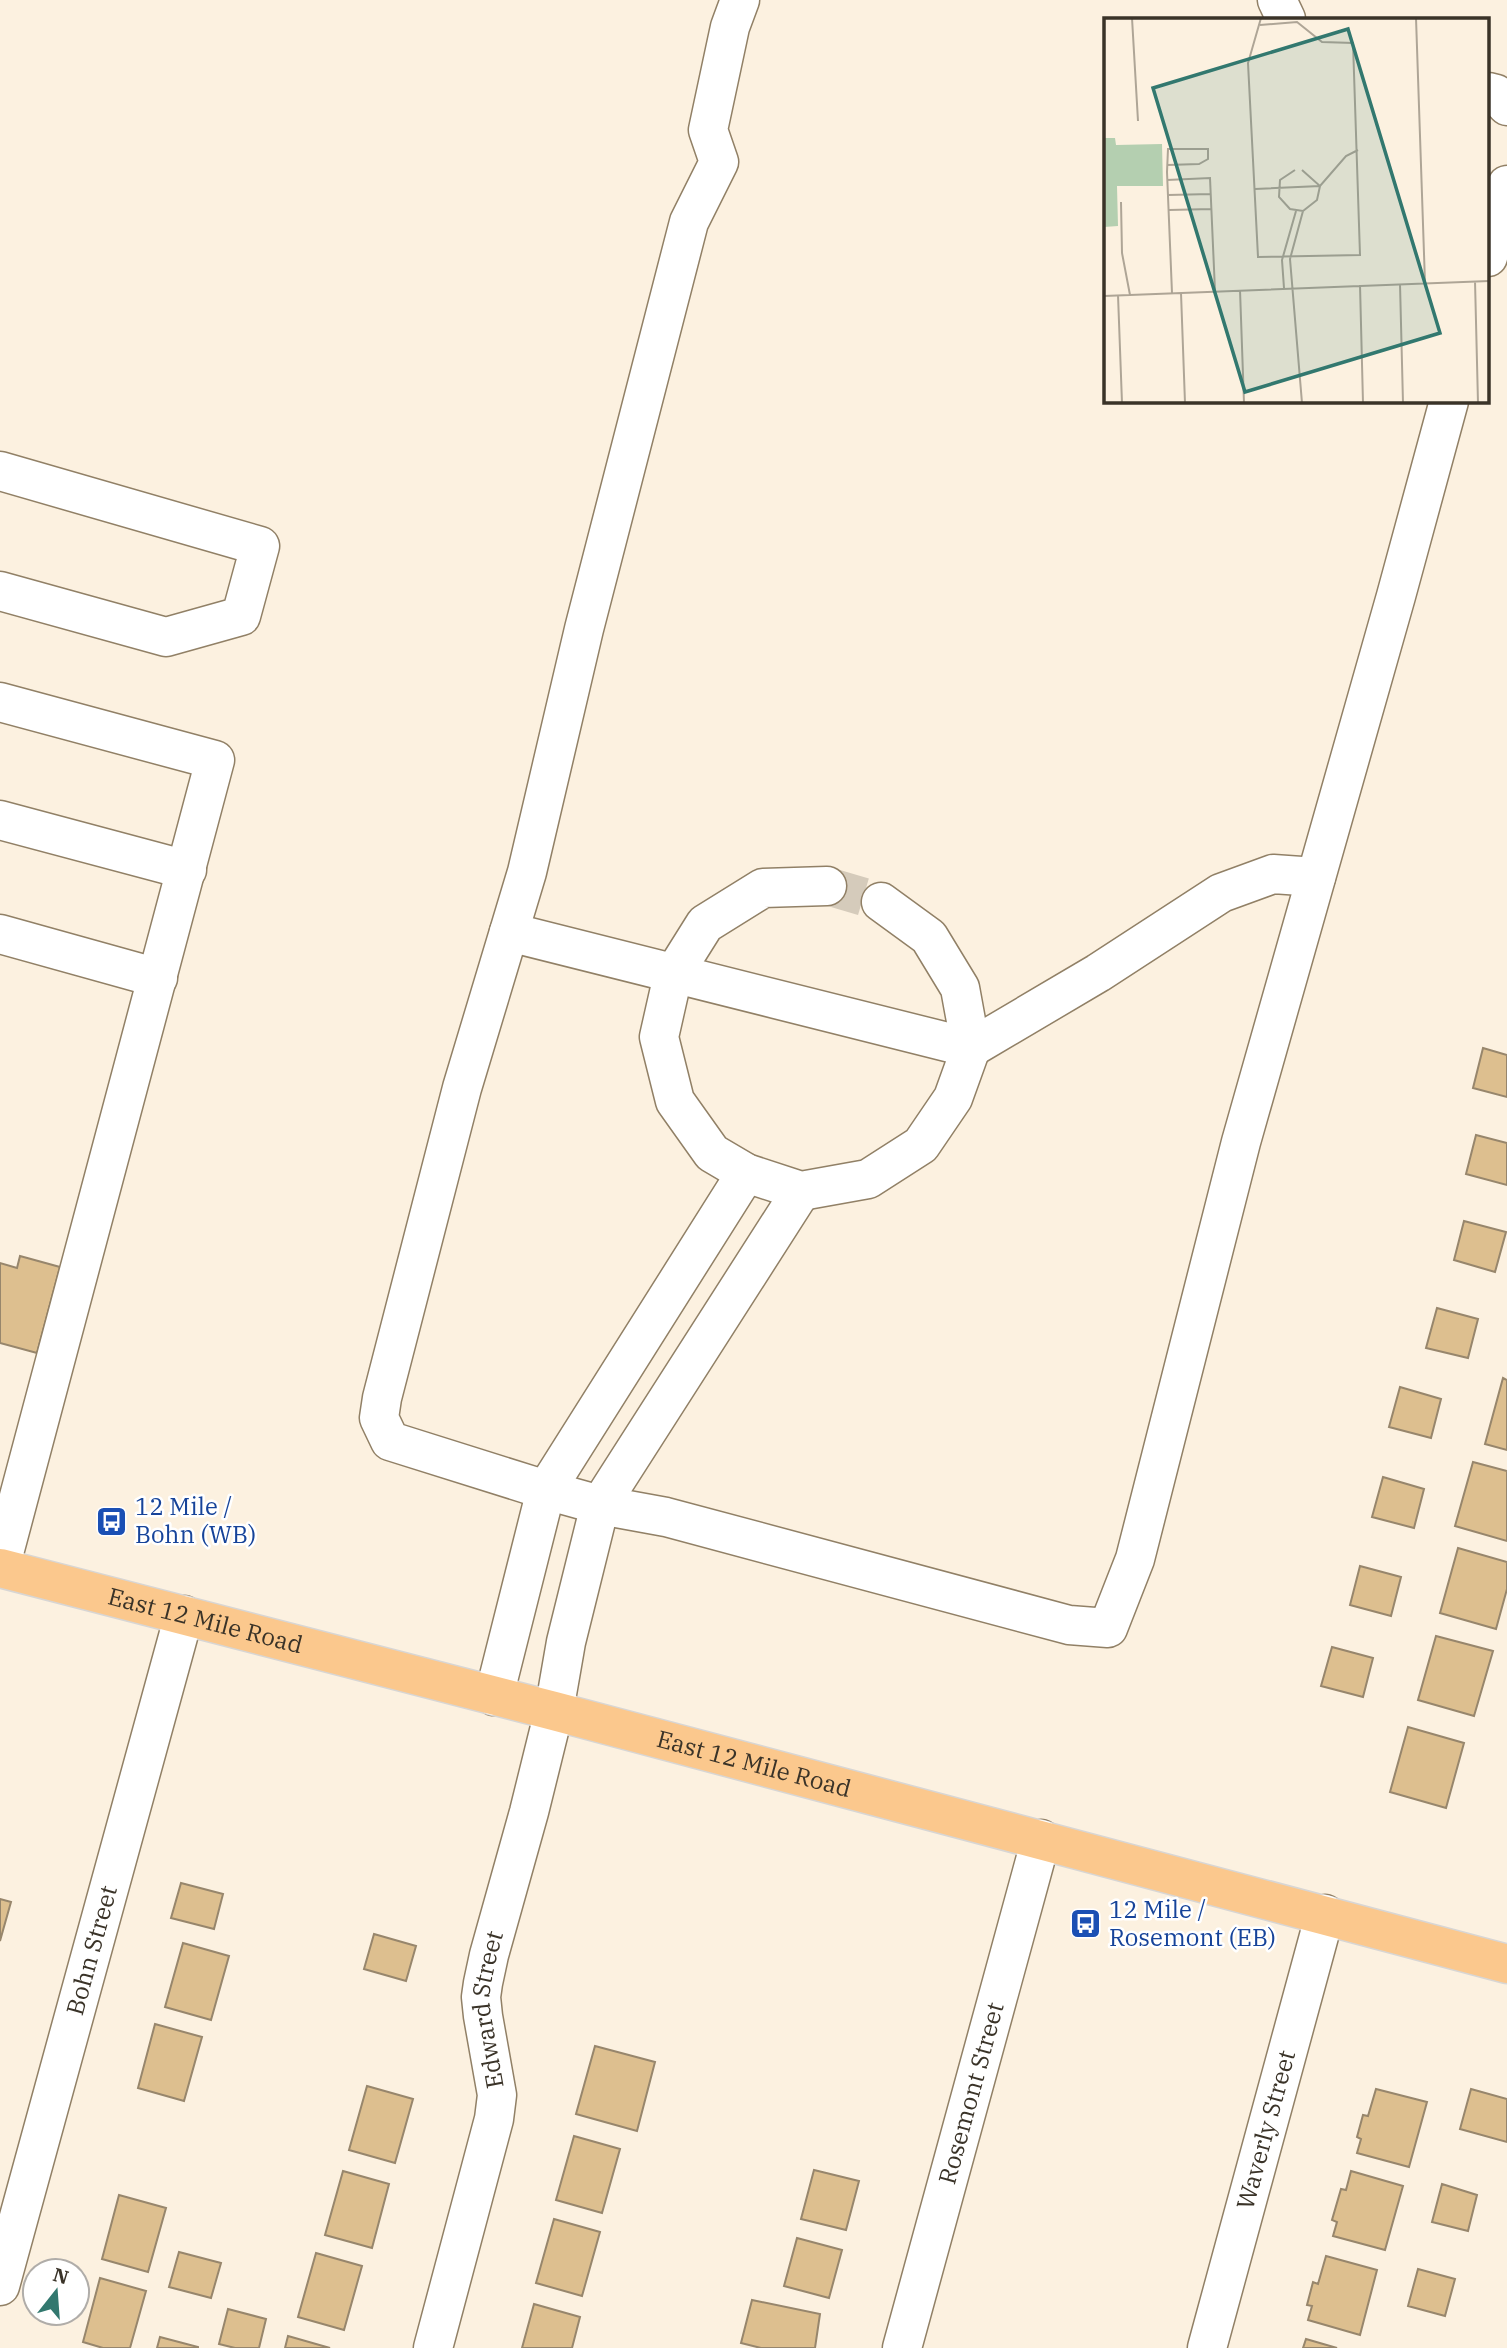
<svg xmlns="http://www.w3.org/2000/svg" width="1507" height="2348" viewBox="0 0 1507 2348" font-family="'IBM Plex Serif',serif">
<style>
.building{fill:#ddbf8f;stroke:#97866c;stroke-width:2}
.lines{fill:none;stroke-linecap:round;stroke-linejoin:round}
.minor-tunnel{stroke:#d5cbbb;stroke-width:38;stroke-dasharray:38 19;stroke-linecap:butt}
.minor-casing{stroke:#918066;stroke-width:41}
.major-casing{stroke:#d8d6d4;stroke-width:41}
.minor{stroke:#fff;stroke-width:38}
.major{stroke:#fbc88d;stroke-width:38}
.labels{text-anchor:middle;stroke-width:5;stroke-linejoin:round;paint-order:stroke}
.transit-label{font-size:24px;fill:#164399;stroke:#fff;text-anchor:start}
.street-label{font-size:24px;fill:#3a3328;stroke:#fff}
.inset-road{fill:none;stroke:#aea596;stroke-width:2}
.view{fill:#32786f;fill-opacity:0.15;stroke:#32786f;stroke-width:3.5}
.inset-edge{fill:none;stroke:#3a3328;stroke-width:3.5}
</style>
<rect width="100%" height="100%" fill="#fcf1e0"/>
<path class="building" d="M1483,1048L1507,1055V1097L1473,1088Z
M1476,1135L1507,1143V1185L1466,1174Z
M1464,1221L1506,1232L1495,1272L1454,1260Z
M20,1256L60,1267L37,1353L0,1343V1263L17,1268Z
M1437,1308L1478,1319L1468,1358L1426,1348Z
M1503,1378L1507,1380V1450L1485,1444Z
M1400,1387L1441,1399L1431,1438L1389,1427Z
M1473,1462L1507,1471V1541L1455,1526Z
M1383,1477L1424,1489L1414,1528L1372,1517Z
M1458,1548L1507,1562V1589L1496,1629L1440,1613Z
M1360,1566L1401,1577L1391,1616L1350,1605Z
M1436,1636L1493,1651L1474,1716L1418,1700Z
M1332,1647L1373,1658L1363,1697L1321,1686Z
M1408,1727L1464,1743L1446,1808L1390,1792Z
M181,1883L223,1894L214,1929L171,1918Z
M0,1899L11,1902L0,1941Z
M374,1934L416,1946L406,1981L364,1969Z
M183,1943L229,1956L211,2020L165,2007Z
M155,2024L202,2037L184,2101L138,2088Z
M595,2046L655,2062L637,2131L576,2114Z
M367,2086L413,2099L395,2163L349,2150Z
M1376,2089L1427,2102L1409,2167L1357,2153L1361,2139L1357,2137L1363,2115L1368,2116Z
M1471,2089L1507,2099V2142L1460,2129Z
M574,2136L620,2149L602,2213L556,2200Z
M814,2170L859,2181L846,2230L801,2219Z
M343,2171L389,2184L372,2248L325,2235Z
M1351,2171L1403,2186L1385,2250L1333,2236L1337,2222L1332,2220L1341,2189L1346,2190Z
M1442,2184L1477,2195L1468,2231L1432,2222Z
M119,2195L166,2208L148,2272L102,2259Z
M554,2219L600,2232L582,2296L536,2283Z
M797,2238L842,2250L829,2298L784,2286Z
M179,2252L221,2263L211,2298L169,2287Z
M316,2253L362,2266L344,2330L298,2317Z
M1326,2256L1377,2270L1360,2335L1308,2320L1312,2306L1307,2305L1313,2282L1318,2284Z
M1418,2269L1455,2279L1445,2316L1408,2306Z
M100,2278L146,2291L130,2348H103L83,2342Z
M752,2300L820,2314L815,2348H761L741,2343Z
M534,2304L580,2317L572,2348H522Z
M228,2309L266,2319L259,2348H235L219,2344Z
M288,2336L330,2348H285Z
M160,2337L198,2347V2348H157Z
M1306,2339L1337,2348H1303Z"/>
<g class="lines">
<path class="minor-tunnel" d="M827,886L881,902"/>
<defs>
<g id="minor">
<path d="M740,0L730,27L708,130L719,162L689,222L584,629L527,872L462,1088L382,1398L379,1418L390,1441L546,1490L600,1505L666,1517L1069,1625L1108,1628L1135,1559L1241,1142L1396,596L1449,401"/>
<path d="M1277,0L1286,19"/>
<path d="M1488,92L1496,94L1507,106"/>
<path d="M1488,257L1507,185"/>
<path d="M0,471L260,546L241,616L166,637L0,591"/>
<path d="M0,702L215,760L0,1568"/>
<path d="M0,820L187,870"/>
<path d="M827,886L763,888L705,924L673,975L659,1037L675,1101L712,1153L746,1173L801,1191L868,1179L921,1145L953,1098L971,1048L960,988L929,937L881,902"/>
<path d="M509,932L971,1048L1098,973L1221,893L1273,874L1316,877"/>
<path d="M0,934L158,978"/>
<path d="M494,1696L546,1490L746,1173"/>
<path id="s1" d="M0,2286L184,1615"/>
<path id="s2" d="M433,2348L494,2119L497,2095L483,2016L481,1997L483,1983L489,1955L529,1812L554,1711L566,1642L600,1505L801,1191"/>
<path id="s3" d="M902,2348L1041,1839"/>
<path id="s4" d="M1207,2348L1325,1914"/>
</g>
<g id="major">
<path id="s5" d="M0,1568L554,1711L1507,1964"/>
</g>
</defs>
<use href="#minor" class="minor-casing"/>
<use href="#major" class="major-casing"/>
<use href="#minor" class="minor"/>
<use href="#major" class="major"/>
</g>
<defs>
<symbol id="bus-square" viewBox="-11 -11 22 22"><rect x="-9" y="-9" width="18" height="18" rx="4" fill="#1a4fb4" stroke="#fff"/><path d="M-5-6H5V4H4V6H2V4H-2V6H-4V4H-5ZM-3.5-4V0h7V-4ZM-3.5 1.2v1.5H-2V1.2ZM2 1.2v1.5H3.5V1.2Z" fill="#fff"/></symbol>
</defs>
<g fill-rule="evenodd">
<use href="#bus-square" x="94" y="1504" width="35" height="35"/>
<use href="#bus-square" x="1068" y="1906" width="35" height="35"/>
</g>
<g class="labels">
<g class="transit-label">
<text x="135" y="1515">12 Mile /<tspan x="135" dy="28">Bohn (WB)</tspan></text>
<text x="1109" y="1918">12 Mile /<tspan x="1109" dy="28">Rosemont (EB)</tspan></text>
</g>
<g class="street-label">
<text dy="8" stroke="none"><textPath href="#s5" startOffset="212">East 12 Mile Road</textPath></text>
<text dy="8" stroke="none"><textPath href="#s5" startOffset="779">East 12 Mile Road</textPath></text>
<text dy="8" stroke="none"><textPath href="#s1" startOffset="348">Bohn Street</textPath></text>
<text dy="8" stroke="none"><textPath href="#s2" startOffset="348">Edward Street</textPath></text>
<text dy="8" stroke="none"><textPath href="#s3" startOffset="264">Rosemont Street</textPath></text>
<text dy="8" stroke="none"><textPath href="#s4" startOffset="226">Waverly Street</textPath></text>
</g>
</g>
<g transform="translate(1104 18)">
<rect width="385" height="385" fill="#fcf1e0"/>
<path d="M0,120H11L12,127L58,126L59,168H13L14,208L0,209Z" fill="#b4cfb0"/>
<path class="inset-road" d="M28,0L34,103M312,0L321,265M156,7L193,4L218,24L249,25L256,237L154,239L144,45L157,0M385,58V128M63,147L95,146L104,141V131H64L63,154L68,275M191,152L176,162L175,179L186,191L199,193L213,182L216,168L198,152M63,162L106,160L111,273M151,171L216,168L242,138L254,132M64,177L107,176M17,184L18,235L26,277M65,192L108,191M371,263L374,385M296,266L299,385M256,267L259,385M180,270L178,242L192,193M136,272L140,385M77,275L81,385M14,277L18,385M0,278L385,263M198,385L186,241L199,193"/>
<path class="view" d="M244,11L336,315L141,374L49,70Z"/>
<rect width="385" height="385" class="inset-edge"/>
</g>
<g transform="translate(56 2292) rotate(17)"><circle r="33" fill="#ffffff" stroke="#b0ada9" stroke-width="2"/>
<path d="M0-5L12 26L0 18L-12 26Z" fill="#32786f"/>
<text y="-10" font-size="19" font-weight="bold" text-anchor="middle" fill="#3a3328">N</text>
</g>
</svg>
